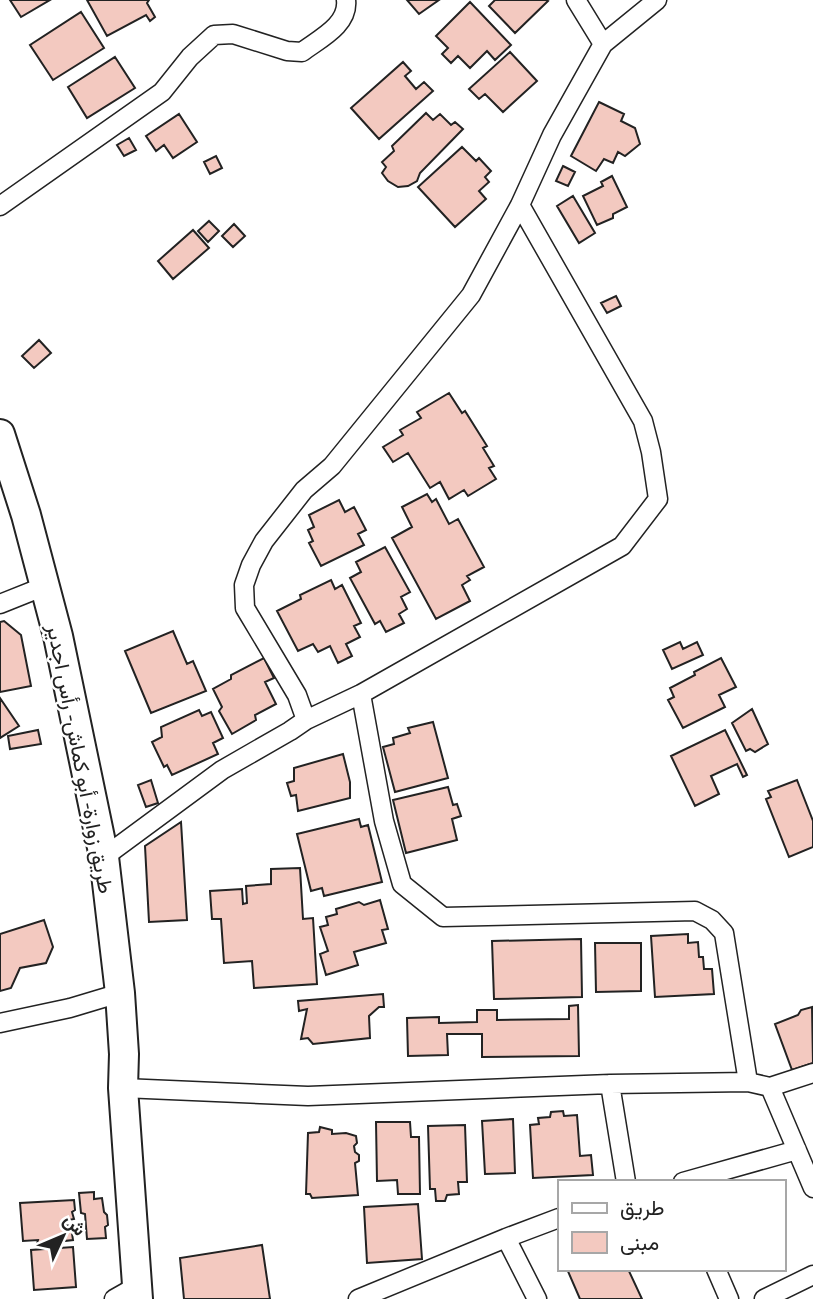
<svg xmlns="http://www.w3.org/2000/svg" width="813" height="1299" viewBox="0 0 813 1299" font-family="'Public Sans',Vazirmatn,sans-serif">
<style>
.building{fill:#f3c9c0;stroke:#222;stroke-width:2}
.lines{fill:none;stroke-linecap:round;stroke-linejoin:round}
.minor-casing{stroke:#222;stroke-width:21}
.primary-casing{stroke:#222;stroke-width:32}
.minor{stroke:#fff;stroke-width:18}
.primary{stroke:#fff;stroke-width:28}
.labels{text-anchor:middle;stroke-width:5;stroke-linejoin:round;paint-order:stroke}
.street-label{font-size:21px;fill:#222;stroke:#fff}
</style>
<rect width="100%" height="100%" fill="#fff"/>
<path class="building" d="M10,0H50L21,17Z
M87,0H149L147,3L155,17L150,21L146,15L107,36Z
M407,0H439L419,14Z
M495,0H546L548,1L515,33L489,6Z
M470,2L511,45L495,60L487,51L470,68L458,56L451,63L442,54L448,48L436,36Z
M81,12L104,48L53,80L30,45Z
M510,52L537,81L503,112L485,94L479,99L469,89Z
M115,57L135,88L87,118L68,87Z
M403,62L411,71L405,76L416,89L424,82L433,91L379,139L351,108Z
M599,102L624,114L621,121L635,128L640,144L625,156L618,152L613,163L604,159L596,171L571,156Z
M426,113L433,120L440,114L451,125L455,122L463,129L420,173L417,181L408,186L398,187L388,181L382,173L386,167L382,162L394,151L392,146Z
M179,114L197,142L173,158L164,145L156,151L146,136Z
M129,138L136,150L124,156L117,145Z
M462,147L476,161L479,158L491,171L485,177L489,182L479,191L486,199L455,227L418,187Z
M216,156L222,168L210,174L204,162Z
M563,166L575,172L568,186L556,181Z
M612,176L627,207L613,214V218L597,225L583,196L603,186L601,182Z
M573,196L595,233L579,243L557,206Z
M209,221L219,231L208,242L198,231Z
M234,224L245,236L233,247L222,236Z
M193,230L209,248L173,279L158,261Z
M616,296L621,306L607,313L601,303Z
M39,340L51,353L34,368L22,356Z
M449,393L462,413L465,411L487,446L483,448L494,466L489,468L496,479L468,496L464,490L449,499L440,482L430,488L408,453L393,462L383,447L403,435L400,430L421,418L417,412Z
M427,494L432,502L436,499L449,524L458,519L484,567L467,576L470,580L462,585L470,601L436,619L392,538L412,527L402,507Z
M339,500L345,512L354,507L366,530L358,534L364,545L321,566L309,543L313,541L308,530L314,527L309,515Z
M385,547L410,592L401,597L407,609L399,614L404,623L386,632L380,621L375,624L350,578L361,572L356,562Z
M331,580L335,589L342,585L361,623L354,626L360,637L346,644L352,656L338,663L330,646L318,652L313,644L298,651L277,611L301,599L300,595Z
M4,621L21,635L31,686L0,692V622Z
M173,631L187,664L193,661L206,691L151,713L125,651Z
M680,642L683,649L697,642L703,655L672,669L663,650Z
M264,658L274,678L265,682L276,704L255,715L256,720L232,734L219,711L222,707L213,689L231,679V675Z
M721,658L736,687L719,695L725,707L683,728L668,700L674,697L670,688L695,675L694,672Z
M0,698L19,726L0,738Z
M752,709L768,744L755,752L750,749L746,751L732,723Z
M199,710L202,716L211,712L223,738L213,743L218,754L172,775L167,765L164,767L152,742L162,737L161,727Z
M433,722L448,778L395,792L383,747L394,744L393,738L410,733L408,728Z
M38,730L41,744L10,749L8,736Z
M725,730L747,775L743,777L737,764L711,776L719,794L695,806L671,756Z
M343,754L350,782V798L298,811L296,795L291,796L287,783L294,781V768Z
M151,780L158,803L146,807L138,785Z
M797,780L813,821V847L789,857L766,799L771,797L768,791Z
M448,787L453,805L457,804L461,816L452,819L457,840L406,853L393,800Z
M359,819L361,827L368,825L382,882L324,896L322,888L311,891L297,834Z
M181,822L187,920L149,922L145,846Z
M300,868L303,919L313,918L317,984L254,988L252,961L224,963L221,919H212L210,891L242,889L243,904L247,903L246,886L271,884V869Z
M380,900L388,929L382,930L386,943L354,952L358,965L326,975L320,954L328,951L320,927L328,925L326,917L337,914L336,909L359,902L364,905Z
M44,920L53,947L46,963L20,968L11,988L0,991V934Z
M688,934V943L698,942L699,957H703L704,969H712L714,994L655,997L651,936Z
M581,939L582,997L494,999L492,941Z
M595,943H641V991L596,992Z
M383,994L384,1007H379L369,1016L370,1038L313,1044L308,1038L301,1039L307,1009L299,1011L298,1001Z
M578,1005L579,1056L482,1057V1034H447L448,1055L408,1056L407,1018L439,1017V1023L477,1022V1010H497V1020L569,1019V1006Z
M812,1007L813,1063L792,1070L775,1024L798,1015L801,1010Z
M563,1111L564,1116L577,1115L580,1156L591,1155L593,1175L533,1178L530,1125L539,1124L538,1118L550,1117L551,1112Z
M513,1119L515,1173L485,1174L482,1121Z
M376,1122H410L411,1137H419L420,1194H398L397,1180L377,1181Z
M465,1125L467,1182H458L459,1194L447,1195L445,1201H436L435,1189H430L428,1126Z
M320,1127L332,1130V1134L346,1133L356,1136L357,1143L354,1146L355,1152L359,1155V1161L355,1163L358,1195L312,1198L310,1194H306L308,1133L319,1132Z
M94,1192V1199L102,1198L104,1212L107,1215L108,1225L105,1227L106,1238L87,1239L85,1214L81,1213L79,1193Z
M74,1200L75,1210L72,1212L74,1219L63,1221V1225L71,1226L73,1240L37,1244L38,1240L23,1241L20,1203Z
M418,1204L422,1259L367,1263L364,1207Z
M262,1245L270,1299H184L180,1258Z
M73,1247L76,1287L34,1290L31,1250Z
M567,1269H628L642,1299H580Z"/>
<g class="lines">
<defs>
<path id="minor" d="M576,0L603,44
M0,206L162,92L190,57L214,35L233,34L287,51L302,52C319,39 349,25 346,0
M0,604L45,586
M361,694L384,821L402,884L443,917L695,911L712,920L724,933L748,1082
M306,720L361,694L622,546L658,499L651,452L643,421L520,205
M104,857L222,770L290,731L306,720L297,695L245,608L244,585L251,565L264,541L304,490L332,466L471,295L520,205L552,135L603,44L657,0
M0,1023L70,1008L120,993
M610,1084L626,1182
M770,1087L813,1188
M123,1088L308,1096L610,1084L748,1082L770,1087L813,1073
M683,1182L797,1150
M506,1238L537,1299
M716,1269L729,1299
M114,1299L137,1286
M358,1299L506,1238L559,1218
M764,1299L813,1275"/>
<path id="primary" d="M0,434L26,515L58,636L104,857L120,993L124,1054L123,1088L138,1299"/>
</defs>
<use href="#minor" class="minor-casing"/>
<use href="#primary" class="primary-casing"/>
<use href="#minor" class="minor"/>
<use href="#primary" class="primary"/>
</g>
<g class="labels">
<g class="street-label">
<text transform="translate(80 759) rotate(79)" y="7">طريق زوارة - أبو كماش - رأس اجدير</text>
</g>
</g>
<rect x="558" y="1180" width="228" height="91" fill="#ffffff" stroke="#a7a7a7" stroke-width="2"/>
<rect x="572" y="1203" width="35" height="10" fill="#ffffff" stroke="#a7a7a7" stroke-width="2"/>
<text x="620" y="1215" font-size="21" fill="#222222">طريق</text>
<rect x="572" y="1232" width="35" height="21" fill="#f3c9c0" stroke="#a7a7a7" stroke-width="2"/>
<text x="620" y="1250" font-size="21" fill="#222222">مبنى</text>
<g transform="translate(63 1236) rotate(46)" stroke="#ffffff" stroke-width="5" paint-order="stroke">
<path d="M0-5L12 26L0 18L-12 26Z" fill="#222222"/>
<text y="-10" font-size="19" font-weight="bold" text-anchor="middle" fill="#222222">ش</text>
</g>
</svg>
